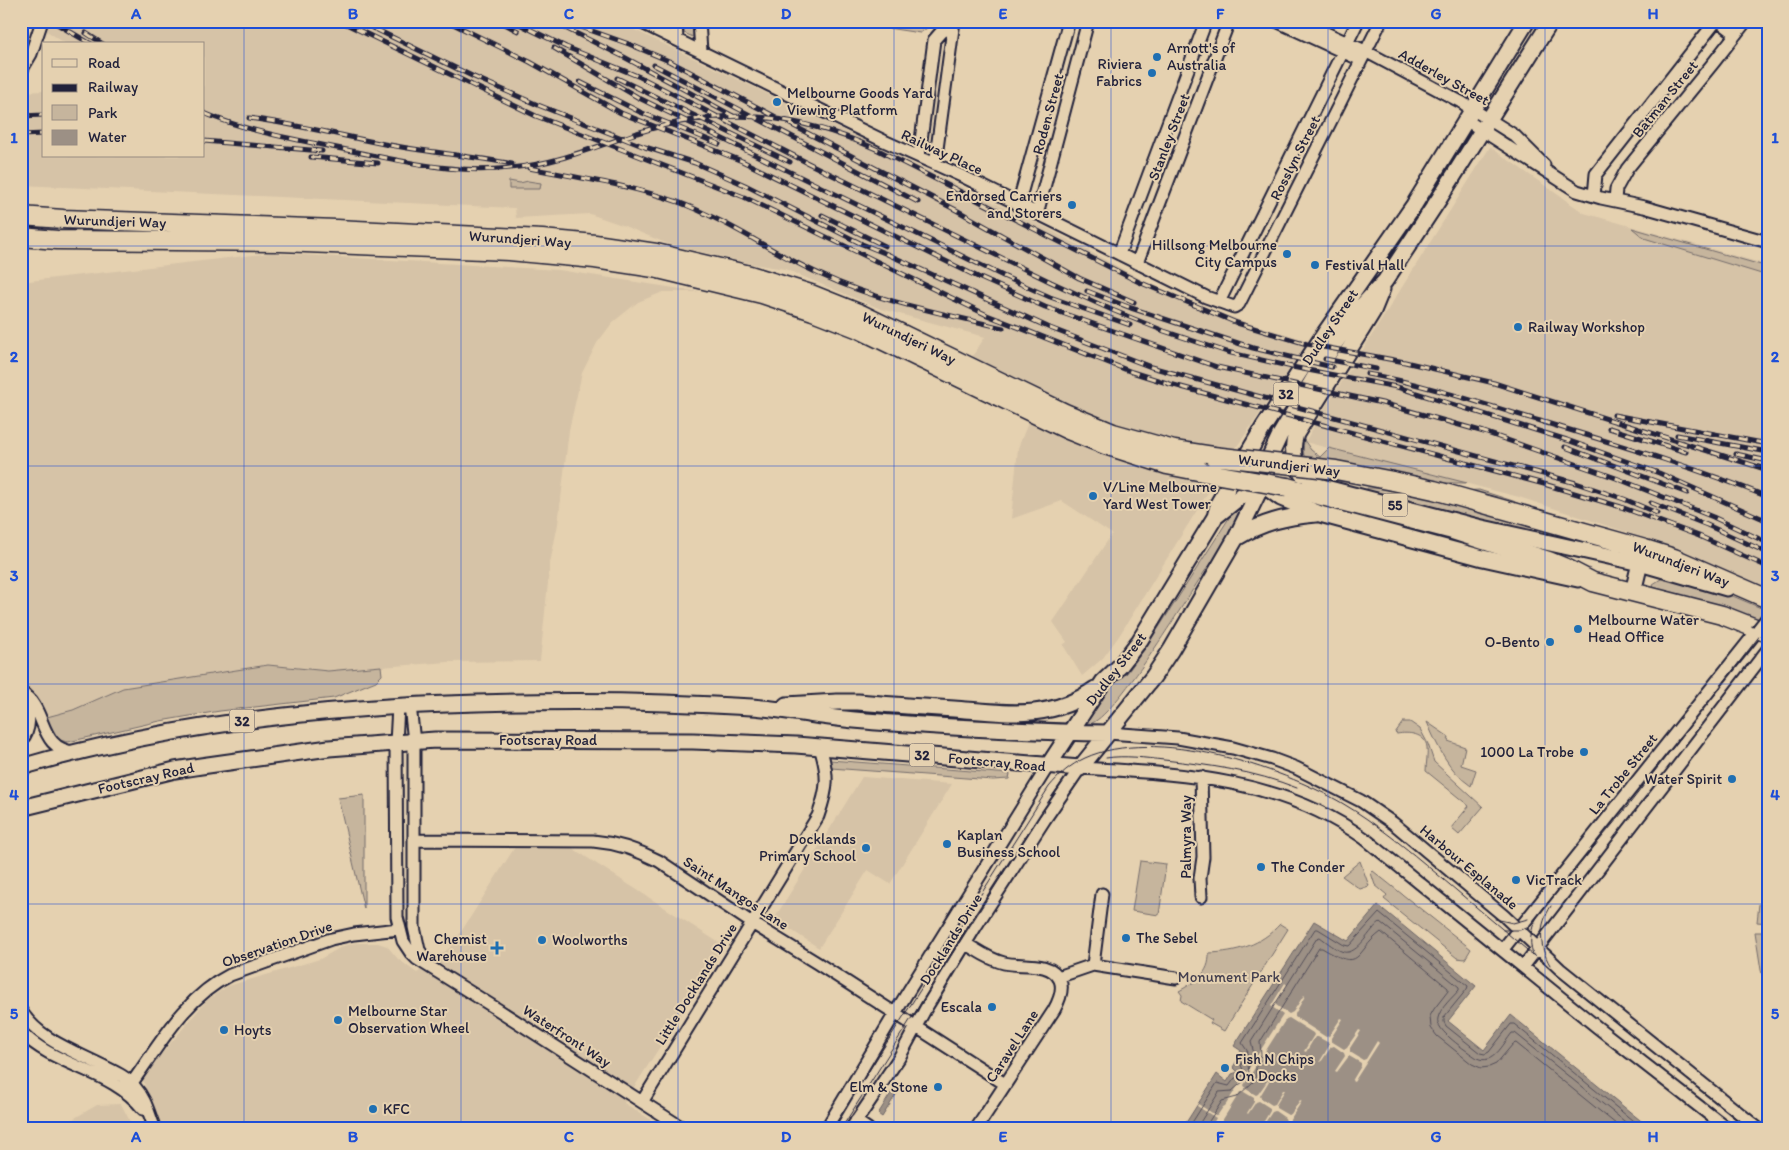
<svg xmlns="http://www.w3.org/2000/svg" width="1789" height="1150" viewBox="0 0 1789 1150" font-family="Itim,sans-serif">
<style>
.built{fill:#d6c3a7}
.green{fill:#c6b59d;stroke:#746c6c}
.water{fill:#9c9085;stroke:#6b6467}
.pier{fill:#e5d1b0}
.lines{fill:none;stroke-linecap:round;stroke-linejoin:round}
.shore{stroke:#534e59;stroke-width:1}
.minor-casing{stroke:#22223b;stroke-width:15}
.major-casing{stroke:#22223b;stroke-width:19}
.highway-casing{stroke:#22223b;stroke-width:21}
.minor{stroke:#e5d1b0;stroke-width:11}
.major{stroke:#e5d1b0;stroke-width:15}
.highway{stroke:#e5d1b0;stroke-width:18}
.tram{stroke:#22223b;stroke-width:1}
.rail-casing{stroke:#22223b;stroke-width:5}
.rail{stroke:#e5d1b0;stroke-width:3;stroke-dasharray:9;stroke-linecap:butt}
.minor-bridge-casing{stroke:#22223b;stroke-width:15;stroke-linecap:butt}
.highway-bridge-casing{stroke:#22223b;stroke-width:21;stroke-linecap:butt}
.minor-bridge{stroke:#e5d1b0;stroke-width:11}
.highway-bridge{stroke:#e5d1b0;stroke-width:18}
.grid{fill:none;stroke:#1d4ed8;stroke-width:1;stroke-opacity:0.55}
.poi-dot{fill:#1f6fb2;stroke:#e5d1b0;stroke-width:2}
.labels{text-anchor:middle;stroke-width:4;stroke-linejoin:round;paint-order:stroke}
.shield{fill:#e5d1b0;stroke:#5c565e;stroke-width:1}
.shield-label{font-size:14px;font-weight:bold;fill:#22223b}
.poi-label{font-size:15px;fill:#22223b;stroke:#e5d1b0;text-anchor:start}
.street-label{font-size:15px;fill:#22223b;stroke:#e5d1b0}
.park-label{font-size:15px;fill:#433f4f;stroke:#e5d1b0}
.neatline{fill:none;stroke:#1d4ed8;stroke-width:2}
.grid-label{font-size:16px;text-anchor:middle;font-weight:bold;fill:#1d4ed8}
</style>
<rect width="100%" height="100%" fill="#e5d1b0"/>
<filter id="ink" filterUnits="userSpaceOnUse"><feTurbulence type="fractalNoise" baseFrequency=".02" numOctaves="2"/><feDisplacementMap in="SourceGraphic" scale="10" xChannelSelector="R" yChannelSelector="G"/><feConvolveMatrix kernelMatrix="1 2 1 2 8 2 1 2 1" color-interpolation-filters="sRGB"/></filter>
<g filter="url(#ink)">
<path class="built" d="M32,21H616L1047,228L1157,288L1244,322L1310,341L1233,452L1119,636L1103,658L1082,676L1063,645L1067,642L1053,622L1112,534L1062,501L1011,519L1018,448L1039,395L972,357L985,337L881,309L785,269L746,263L668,244L622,225L590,214L516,218L515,208L21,185V92L44,91V156H204V44H66Z
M1490,147L1584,213L1768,265V591L1669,546L1519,497L1305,442L1324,409L1362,351Z
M271,253L559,270L700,292H663L638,302L613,322L597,343L582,373L569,430L558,524L550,563L540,661L448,662L328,671L268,665L123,688L73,710L21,725V282Z
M862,777L952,784L890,884L868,870L819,948L774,919Z
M569,846L724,946L624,1103L666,1129H162L153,1110L142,1077L207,1000L228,986L320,959L343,946L355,943H378L387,946L398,959L417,973L452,946L515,847Z
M121,1104L134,1129H56L97,1105Z"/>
<path class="green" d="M693,21V37L684,33L685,22Z
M881,21H937L920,33L881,27Z
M509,181L520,183L528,181L541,183L540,189H509Z
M1632,228L1768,267V276L1644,238Z
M1304,440L1311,450L1320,457L1329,448L1467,483L1343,482C1317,477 1300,471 1304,440Z
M1367,488L1431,489L1460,491L1479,490L1513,501L1589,540L1590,545L1500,524L1367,490Z
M1241,508L1242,509C1235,523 1230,537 1222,550C1217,558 1210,564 1205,571C1187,597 1114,720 1089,724L1088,715L1099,698L1127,673L1147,646L1231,515L1235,510Z
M1672,577L1735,597L1768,611V626L1654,589L1653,584L1661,579Z
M268,665L328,671L381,666L382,675L376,681L334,698L220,711L160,721L68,742C53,740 50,730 47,717L73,710L123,688Z
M1403,722H1410L1420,729L1428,744L1434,762L1483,807L1459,835L1451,828L1469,806L1426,771C1426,764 1428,754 1427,747C1425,733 1408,732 1397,734L1395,733Z
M1427,722L1449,737L1448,741L1465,747L1461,765L1476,770L1471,786C1449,771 1437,746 1427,722Z
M830,760L1010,774L1009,779L993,780L831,768Z
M364,795V909L338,798Z
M1140,861L1166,864L1159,915L1132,911Z
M1360,861L1369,886L1360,889L1342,876Z
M1373,871L1471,949L1465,959L1457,958L1384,899L1387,895L1375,885L1371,873Z
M1759,904L1768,905V923L1757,922Z
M1280,924L1288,929L1224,1031L1210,1023L1212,1020L1181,1001L1182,995L1179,991C1195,982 1210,974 1209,953C1237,952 1261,945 1280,924Z
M1755,932H1768V995L1761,970Z"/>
<path class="water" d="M1378,905L1476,986L1448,1021L1484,1050L1511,1015L1651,1129H1182L1217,1074L1227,1082L1232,1074L1238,1072L1233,1067L1243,1052L1234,1046L1314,921L1348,941Z
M893,1090L897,1093L882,1117L878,1114Z"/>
<path class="pier" d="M1285,983L1287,985L1276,1003V1005L1289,1014L1293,1012L1304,995L1305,996L1295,1014V1017L1326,1037L1329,1036L1341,1018L1343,1019L1331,1038V1041L1344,1049L1347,1047L1359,1030L1361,1031L1350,1048V1052L1363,1060L1366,1059L1377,1041L1379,1043L1354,1082L1352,1081L1361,1066V1063L1349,1056L1337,1072L1335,1071L1345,1056L1344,1053L1334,1046L1331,1047L1321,1062L1320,1061L1329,1046V1043L1318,1037H1315L1306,1052L1304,1051L1314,1035L1313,1033L1289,1018L1286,1019L1244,1085L1246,1089L1256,1095L1258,1094L1268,1080L1269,1081L1260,1096L1261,1098L1272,1105L1275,1104L1283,1090H1285L1276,1105V1108L1288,1115L1291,1114L1300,1100L1302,1101L1284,1129H1282L1286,1121L1285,1118L1275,1111L1272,1112L1264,1124L1263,1123L1270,1111V1108L1259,1101L1256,1102L1248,1114L1247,1113L1254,1102V1098L1244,1092H1240L1217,1129H1210L1216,1118L1197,1106L1198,1104L1217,1116L1223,1107L1225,1106L1283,1015L1271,1006Z"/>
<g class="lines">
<path class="shore" d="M1188,1129L1217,1083L1229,1086L1235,1078L1242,1074L1243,1070L1241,1065L1248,1052L1242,1043L1315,929H1318L1344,945L1349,946L1379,913L1468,986L1467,989L1444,1017V1022L1446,1026L1480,1053L1485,1054L1489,1052L1511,1024H1514L1643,1129
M1196,1129L1219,1092L1232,1091L1245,1080L1249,1073L1248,1065L1254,1054L1251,1042L1317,938L1320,937C1327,942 1336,950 1344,952C1358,955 1370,929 1380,922L1459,987V990C1453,997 1440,1008 1438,1018C1434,1030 1467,1051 1477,1058C1493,1066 1503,1044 1512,1033H1515L1634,1129
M1204,1129L1222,1101L1237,1097L1253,1082L1256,1075V1066L1261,1055L1260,1042L1319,948H1322C1364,973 1353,953 1381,932L1448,988V991L1434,1009L1430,1016L1431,1028L1437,1036L1472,1064L1481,1068L1489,1067L1496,1064L1513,1044L1516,1043L1622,1129"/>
<defs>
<path id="minor" d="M638,21L884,141L966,178L1206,297L1234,307L1239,304L1381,21
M676,21L677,40
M699,21L701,51
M1276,21L1361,60
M1300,21L1365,51L1461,102L1514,135L1544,165
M1719,21L1736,34
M21,71L31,54L42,21
M1466,120L1577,191L1601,198L1644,207L1768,242
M919,156L934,40L941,32L953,25
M935,164L954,21
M1594,196L1596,174L1716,21
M1615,200L1616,189L1627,169L1714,62L1746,21
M1018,205L1069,21
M1037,214L1088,21
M1119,254L1206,21
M1137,263L1229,21
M1219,302L1358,21
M21,693C48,707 37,750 75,752
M410,705L414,742V927L419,950L428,963
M398,706L396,743L397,917L403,941L411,953L417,959L497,1009L684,1129
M1108,733L1178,738L1233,748L1272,759L1296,768L1361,801L1393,823L1504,916L1560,969L1759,1129
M21,741C33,727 28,711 25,695
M414,840L593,841C617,843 638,850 659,861L752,923L817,963L1005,1084
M1201,897L1200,878L1203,857L1201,777
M966,944C978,951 990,960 1004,963C1021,967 1051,960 1060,980C1064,990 1059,1001 1054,1010L976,1129
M1503,949L1757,631
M1093,965L1102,894
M1523,967L1768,649
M1058,977L1093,965L1176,978
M21,1011C39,1040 74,1051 103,1066C115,1072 127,1077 135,1087C146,1099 149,1115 155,1129
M21,1032C56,1068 112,1069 143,1109
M126,1091C157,1050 182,999 230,975L331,939L354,934L399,929
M642,1102L818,816C828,788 829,776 820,747
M856,1121L868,1129
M826,1129L906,995L1048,766
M851,1129L899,1058L926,1008L976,926L1045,819L1080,768C1180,774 1279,777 1364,838L1597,1027L1728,1129"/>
<path id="major" d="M1302,474C1293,461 1291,449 1296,434L1362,329L1373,311L1382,289
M1261,481L1270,490L1281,498L1320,514L1483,558L1578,579
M1310,484L1478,527L1640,563L1727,588
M1215,517L1251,488L1265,483
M1236,538C1263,522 1284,517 1316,514
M1633,592L1640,563
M786,705L837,702H858C890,705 922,707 954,709C1006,713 1050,721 1095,689
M1048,766L1103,682L1120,666L1140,640L1215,517L1219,502L1263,428L1325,333L1414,205L1527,21
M21,767C169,724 323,707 477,703C569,700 660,701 752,707C783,709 814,716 845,719C870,722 896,723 922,725C984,729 1046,732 1108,733
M21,808L175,770L201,766L329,748L435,740L693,741L796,745L1080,768L1153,677L1171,650L1236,538L1263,483L1271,454L1280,435L1333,346L1358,310L1385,281L1439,199L1551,21"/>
<path id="highway" d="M21,216L63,219L336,229L542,239L595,244L656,253L750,275L811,294L861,314L1065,413L1113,433L1174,450L1213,456
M21,237L57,240L280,242L509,251L595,259L654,268L762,294L813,311L859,329L1068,430L1105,445L1167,465L1203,472
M1393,481L1434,490L1645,549L1674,558L1768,599
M1287,487L1449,529L1549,561L1566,568L1593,582L1722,615L1768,633"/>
</defs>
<use href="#minor" class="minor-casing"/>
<use href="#major" class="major-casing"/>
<use href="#highway" class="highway-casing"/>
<use href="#minor" class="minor"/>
<use href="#major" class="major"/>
<use href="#highway" class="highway"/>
<path class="tram" d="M1106,758C1125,755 1145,758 1164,760C1210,765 1254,771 1297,788
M1495,919L1513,923L1528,919
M1503,930H1520L1536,923
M1533,955C1528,939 1531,925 1541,911L1627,807L1768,625
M1550,965C1538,945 1539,925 1551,906
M832,1129L1049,787C1059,775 1070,765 1085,758C1155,726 1280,767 1342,803C1376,823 1407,849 1437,874C1469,901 1501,928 1533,955C1604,1014 1677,1071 1750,1129
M841,1129L1053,795L1062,782"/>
<defs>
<path id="rail" d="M52,21L91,44
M340,21L536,116L744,197L987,315L1132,372L1170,384L1544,484L1621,507L1699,536L1768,567
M359,21L474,77L538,105L645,147L695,163L745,185L862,244L887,254L1050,328L1151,367L1576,483L1624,499L1657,513
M447,21L530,62L621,113L742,161L978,277L1045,307L1217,367L1382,403L1484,432L1616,478L1713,517L1768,543
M499,21L518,31
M513,21L566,47L640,77L808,163L1051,282L1112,310L1164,331L1227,352L1292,367L1397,387L1567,440L1659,473L1768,521
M551,21L624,57L733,116
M567,22L629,44L669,61L774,116
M86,33L103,44
M554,48L639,98L1003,276L1050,297L1130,325
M654,65L918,202
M617,78L790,162
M580,82L640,112L719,144
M204,113C248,132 295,139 342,149C398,160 453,175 510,168C554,164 596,147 637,133C724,106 793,112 876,149L1139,282L1237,323L1307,344L1405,362L1494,383L1768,470
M21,116L44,115
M249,118C294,124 339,135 384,144C427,152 470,156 512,164
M790,124L958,211L1079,278L1134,302
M21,135L44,134
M204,141L322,151
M311,157L378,163
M529,168C579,178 630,185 678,202C729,221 774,254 824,276C880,302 942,313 1003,328
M822,215L885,246
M1087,291L1131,308L1253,348L1332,367
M1325,359L1376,369
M1367,374C1426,384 1482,404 1540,421C1616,444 1694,467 1768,497
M1614,415L1768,444
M1609,428L1686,452
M1677,435L1768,452
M1565,447L1687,493
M1736,454L1768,461
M1651,503L1707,525L1768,553"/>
</defs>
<use href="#rail" class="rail-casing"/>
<use href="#rail" class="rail"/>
<defs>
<path id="minor-bridge" d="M1757,631L1768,617"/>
<path id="highway-bridge" d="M1213,456L1336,470L1393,481
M1203,472L1287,487"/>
</defs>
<use href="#minor-bridge" class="minor-bridge-casing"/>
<use href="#highway-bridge" class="highway-bridge-casing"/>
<use href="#minor-bridge" class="minor-bridge"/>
<use href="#highway-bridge" class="highway-bridge"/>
</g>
</g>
<path class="grid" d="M244,21V1129M461,21V1129M678,21V1129M894,21V1129M1111,21V1129M1328,21V1129M1545,21V1129M21,246H1768M21,466H1768M21,684H1768M21,904H1768"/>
<g class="poi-dot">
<circle cx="1157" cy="57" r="5"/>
<circle cx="1152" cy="73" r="5"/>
<circle cx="777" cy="102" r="5"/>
<circle cx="1072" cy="205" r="5"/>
<circle cx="1287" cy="254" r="5"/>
<circle cx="1315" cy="265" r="5"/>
<circle cx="1518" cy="327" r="5"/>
<circle cx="1093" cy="496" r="5"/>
<circle cx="1578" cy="629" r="5"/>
<circle cx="1550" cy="642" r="5"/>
<circle cx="1584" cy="752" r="5"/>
<circle cx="1732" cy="779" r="5"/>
<circle cx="947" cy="844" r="5"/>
<circle cx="866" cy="848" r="5"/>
<circle cx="1261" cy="867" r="5"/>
<circle cx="1516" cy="880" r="5"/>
<circle cx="1126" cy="938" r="5"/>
<circle cx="542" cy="940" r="5"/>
<path d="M494.5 940.5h5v5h5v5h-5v5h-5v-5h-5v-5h5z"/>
<circle cx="992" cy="1007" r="5"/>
<circle cx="338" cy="1020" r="5"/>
<circle cx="224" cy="1030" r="5"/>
<circle cx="1225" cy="1068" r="5"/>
<circle cx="938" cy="1087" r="5"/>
<circle cx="373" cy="1109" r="5"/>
</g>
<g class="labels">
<g class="shield">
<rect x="1273.5" y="382.5" width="25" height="23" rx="4"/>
<rect x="1382.5" y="493.5" width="25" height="23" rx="4"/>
<rect x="229.5" y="709.5" width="25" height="23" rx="4"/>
<rect x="909.5" y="743.5" width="25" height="23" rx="4"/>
</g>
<g class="shield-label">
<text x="1286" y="399">32</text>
<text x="1395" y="510">55</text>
<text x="242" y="726">32</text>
<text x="922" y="760">32</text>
</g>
<g class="poi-label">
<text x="1167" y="53">Arnott's of<tspan x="1167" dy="17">Australia</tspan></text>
<text x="1142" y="69" text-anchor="end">Riviera<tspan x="1142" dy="17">Fabrics</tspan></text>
<text x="787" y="98">Melbourne Goods Yard<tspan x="787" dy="17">Viewing Platform</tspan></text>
<text x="1062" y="201" text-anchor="end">Endorsed Carriers<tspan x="1062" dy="17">and Storers</tspan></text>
<text x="1277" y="250" text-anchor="end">Hillsong Melbourne<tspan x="1277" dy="17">City Campus</tspan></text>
<text x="1325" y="270">Festival Hall</text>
<text x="1528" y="332">Railway Workshop</text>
<text x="1103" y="492">V/Line Melbourne<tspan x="1103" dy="17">Yard West Tower</tspan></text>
<text x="1588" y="625">Melbourne Water<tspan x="1588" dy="17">Head Office</tspan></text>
<text x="1540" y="647" text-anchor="end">O-Bento</text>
<text x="1574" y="757" text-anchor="end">1000 La Trobe</text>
<text x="1722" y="784" text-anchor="end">Water Spirit</text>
<text x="957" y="840">Kaplan<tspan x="957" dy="17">Business School</tspan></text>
<text x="856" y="844" text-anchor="end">Docklands<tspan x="856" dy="17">Primary School</tspan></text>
<text x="1271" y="872">The Conder</text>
<text x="1526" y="885">VicTrack</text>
<text x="1136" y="943">The Sebel</text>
<text x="487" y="944" text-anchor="end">Chemist<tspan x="487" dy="17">Warehouse</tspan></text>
<text x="552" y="945">Woolworths</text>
<text x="982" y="1012" text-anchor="end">Escala</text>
<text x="348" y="1016">Melbourne Star<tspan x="348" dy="17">Observation Wheel</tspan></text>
<text x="234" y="1035">Hoyts</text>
<text x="1235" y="1064">Fish N Chips<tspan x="1235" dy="17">On Docks</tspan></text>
<text x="928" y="1092" text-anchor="end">Elm &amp; Stone</text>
<text x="383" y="1114">KFC</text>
</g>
<g class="street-label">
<text transform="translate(1444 77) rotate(29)" y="5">Adderley Street</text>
<text transform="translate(1665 99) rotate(-51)" y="5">Batman Street</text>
<text transform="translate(1048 114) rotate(-75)" y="5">Roden Street</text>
<text transform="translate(1169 137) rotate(-69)" y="5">Stanley Street</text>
<text transform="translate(942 152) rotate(25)" y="5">Railway Place</text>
<text transform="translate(1295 158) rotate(-63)" y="5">Rosslyn Street</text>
<text transform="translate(115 221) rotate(2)" y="5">Wurundjeri Way</text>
<text transform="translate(520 239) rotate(4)" y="5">Wurundjeri Way</text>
<text transform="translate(1330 327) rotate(-56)" y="5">Dudley Street</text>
<text transform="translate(909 338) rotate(26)" y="5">Wurundjeri Way</text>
<text transform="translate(1289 465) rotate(7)" y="5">Wurundjeri Way</text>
<text transform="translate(1681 564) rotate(21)" y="5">Wurundjeri Way</text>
<text transform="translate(1116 669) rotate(-52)" y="5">Dudley Street</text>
<text x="548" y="745">Footscray Road</text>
<text transform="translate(997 762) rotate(5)" y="5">Footscray Road</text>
<text transform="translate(1623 774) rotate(-51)" y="5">La Trobe Street</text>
<text transform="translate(146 778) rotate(-13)" y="5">Footscray Road</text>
<text transform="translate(1186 837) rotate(-90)" y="5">Palmyra Way</text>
<text transform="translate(1469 867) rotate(40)" y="5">Harbour Esplanade</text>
<text transform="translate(736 893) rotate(33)" y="5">Saint Mangos Lane</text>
<text transform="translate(951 939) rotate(-58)" y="5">Docklands Drive</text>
<text transform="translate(277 944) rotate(-19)" y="5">Observation Drive</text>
<text transform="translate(696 984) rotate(-58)" y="5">Little Docklands Drive</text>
<text transform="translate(567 1036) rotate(33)" y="5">Waterfront Way</text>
<text transform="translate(1012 1046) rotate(-57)" y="5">Caravel Lane</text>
</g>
<g class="park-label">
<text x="1229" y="982">Monument Park</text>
</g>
</g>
<rect width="1789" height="1150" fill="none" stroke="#e5d1b0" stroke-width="55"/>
<rect x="42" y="42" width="162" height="115" fill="#e5d1b0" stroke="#978b81"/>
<rect x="52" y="59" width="25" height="8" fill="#e5d1b0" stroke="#978b81"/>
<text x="88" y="68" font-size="15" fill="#22223b">Road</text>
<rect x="52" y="84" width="25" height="8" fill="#22223b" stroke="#978b81"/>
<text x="88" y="92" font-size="15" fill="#22223b">Railway</text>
<rect x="52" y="105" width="25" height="15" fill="#c6b59d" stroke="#978b81"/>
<text x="88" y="118" font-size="15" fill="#22223b">Park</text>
<rect x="52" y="130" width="25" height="15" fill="#9c9085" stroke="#978b81"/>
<text x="88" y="142" font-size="15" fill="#22223b">Water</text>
<rect x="28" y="28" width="1734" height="1094" class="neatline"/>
<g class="grid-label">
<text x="136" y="19">A</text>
<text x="353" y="19">B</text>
<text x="569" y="19">C</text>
<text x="786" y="19">D</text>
<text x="1003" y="19">E</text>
<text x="1220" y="19">F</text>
<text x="1436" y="19">G</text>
<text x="1653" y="19">H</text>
<text x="14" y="143">1</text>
<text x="1775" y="143">1</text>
<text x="14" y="362">2</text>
<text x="1775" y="362">2</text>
<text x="14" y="581">3</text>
<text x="1775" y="581">3</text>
<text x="14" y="800">4</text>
<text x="1775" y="800">4</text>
<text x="14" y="1019">5</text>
<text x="1775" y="1019">5</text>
<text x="136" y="1142">A</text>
<text x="353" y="1142">B</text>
<text x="569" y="1142">C</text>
<text x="786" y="1142">D</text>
<text x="1003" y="1142">E</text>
<text x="1220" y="1142">F</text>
<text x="1436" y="1142">G</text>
<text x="1653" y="1142">H</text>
</g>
</svg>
